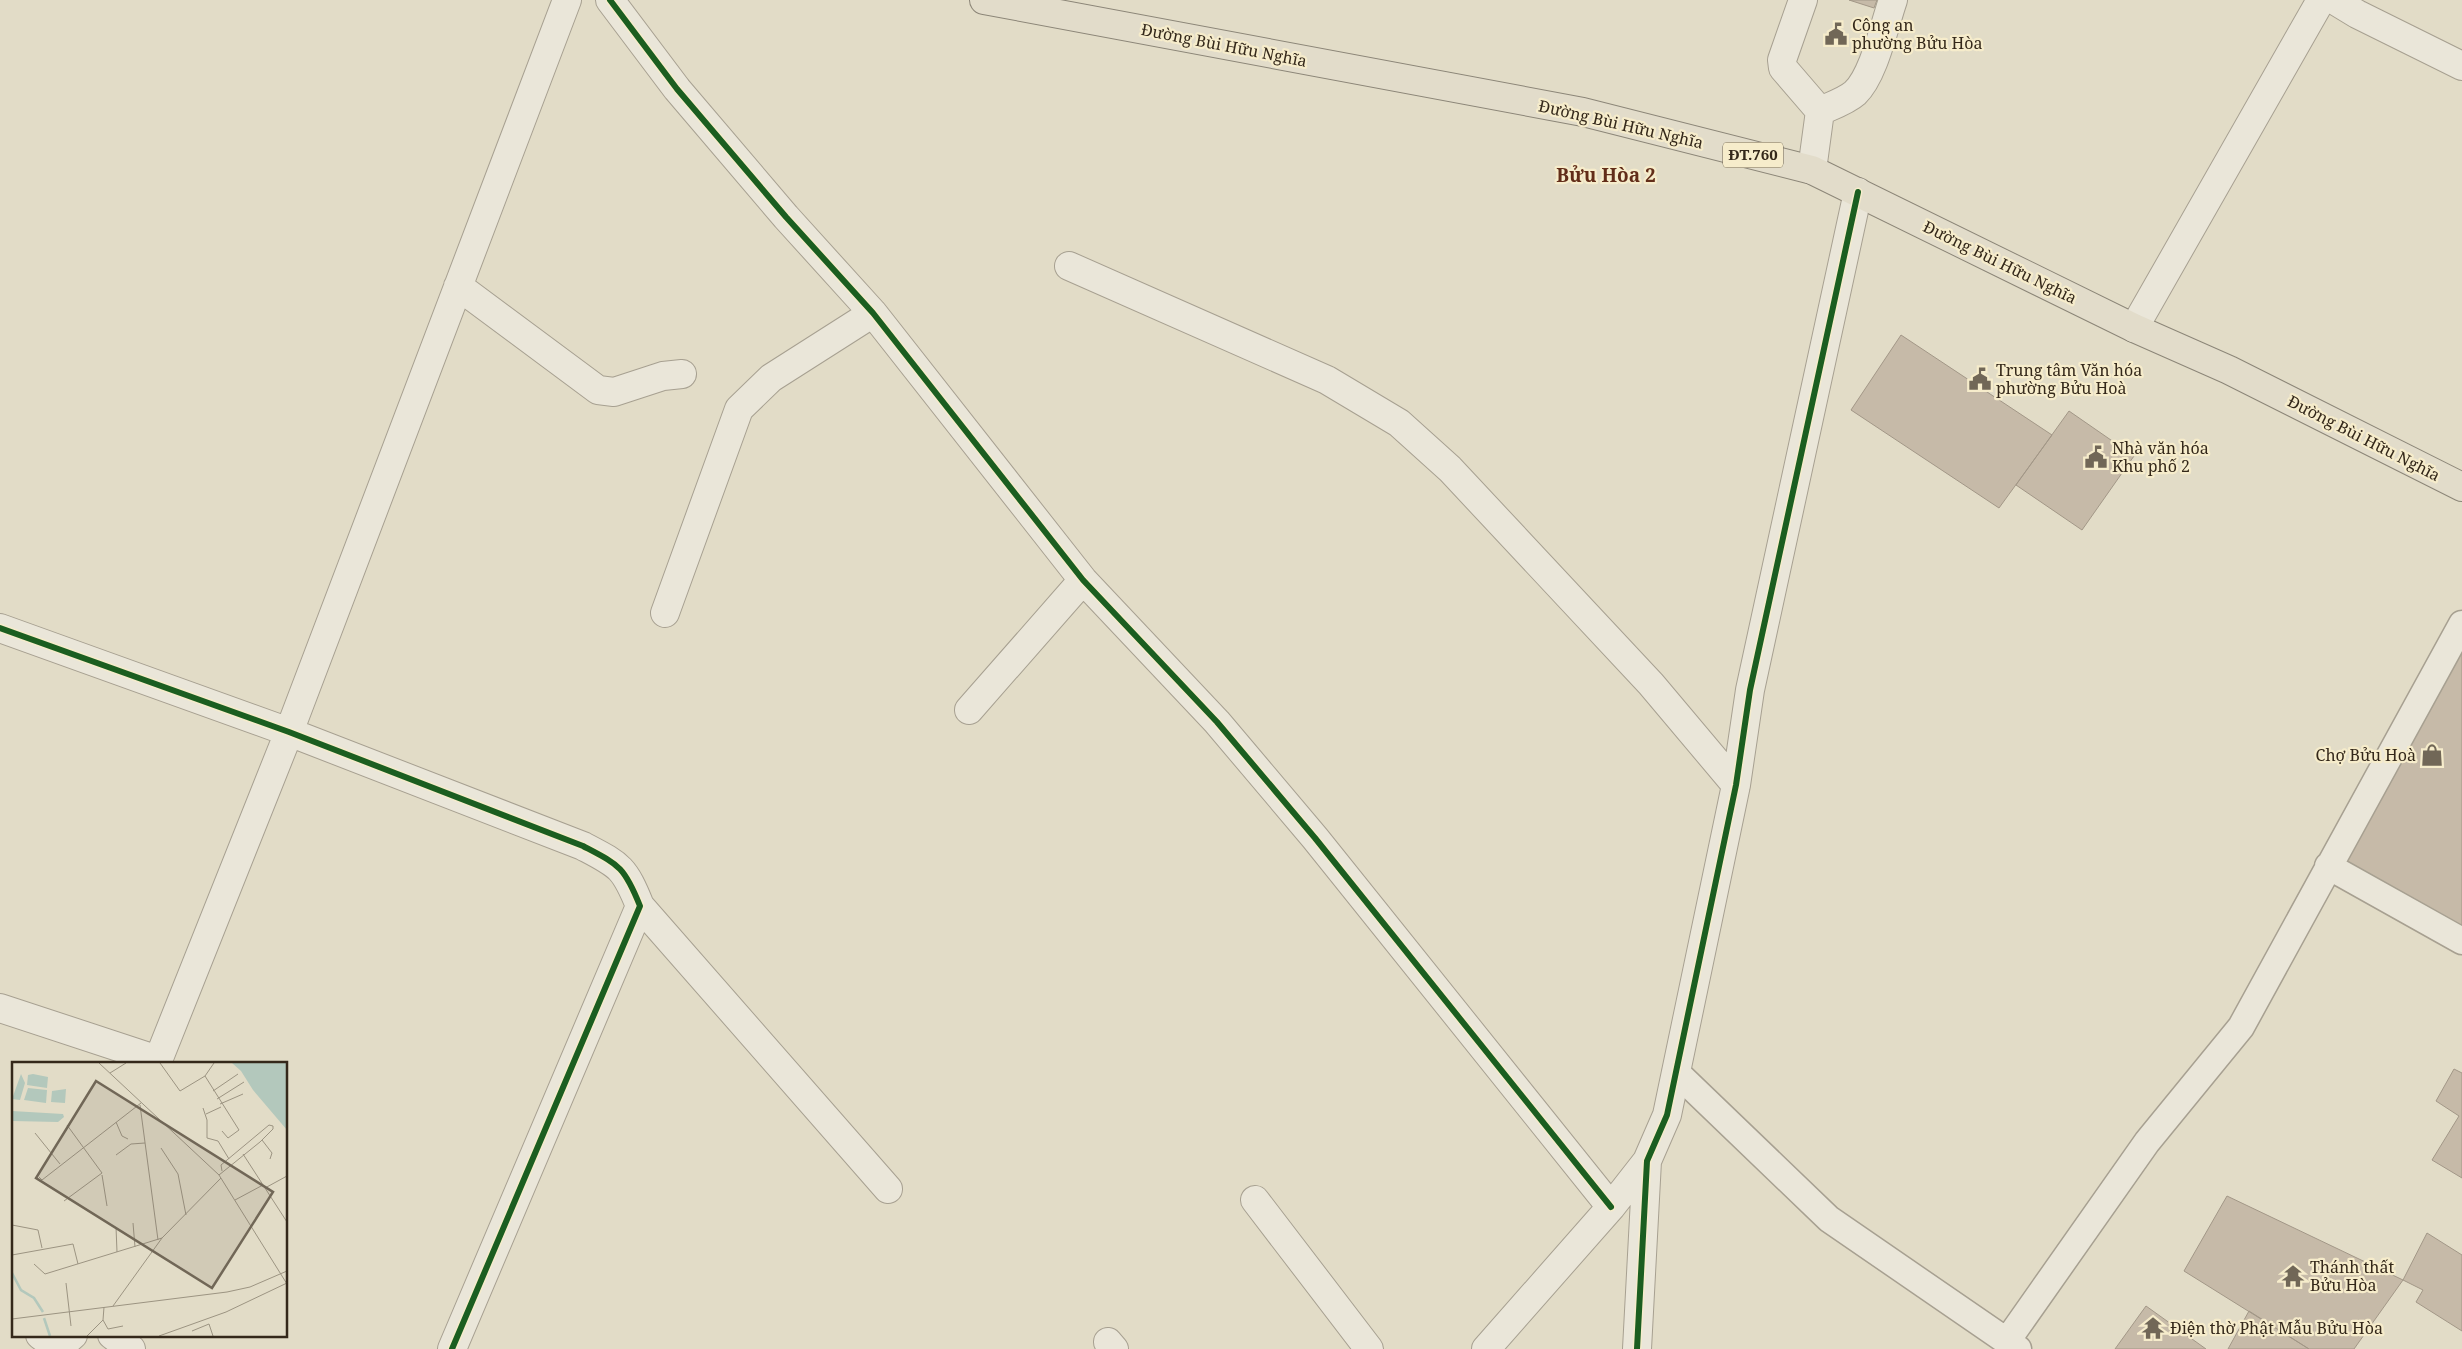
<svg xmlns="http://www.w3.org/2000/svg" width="2462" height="1349" viewBox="0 0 2462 1349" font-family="'Noto Serif',serif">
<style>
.building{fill:#c6baa8;stroke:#a29787}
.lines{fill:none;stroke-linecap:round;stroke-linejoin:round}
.lane-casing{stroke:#a7a091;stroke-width:29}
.street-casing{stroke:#a7a091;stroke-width:30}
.primary-casing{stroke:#8c8678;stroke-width:30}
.lane{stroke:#eae6d9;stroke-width:26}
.street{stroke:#eae6d9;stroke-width:28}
.primary{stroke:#e2dcca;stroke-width:28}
.cycleway-casing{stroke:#f6eccb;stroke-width:9}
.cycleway{stroke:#1b5e20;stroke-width:6}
.labels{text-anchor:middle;stroke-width:4.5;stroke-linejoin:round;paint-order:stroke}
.shield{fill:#f6eccb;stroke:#6e634f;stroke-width:1}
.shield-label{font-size:15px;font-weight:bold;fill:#34281a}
.poi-label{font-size:16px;fill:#34281a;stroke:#f6eccb;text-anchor:start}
.street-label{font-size:16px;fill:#34281a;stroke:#f6eccb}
.quarter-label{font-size:19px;font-weight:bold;fill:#622d19;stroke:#f6eccb}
.inset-river{fill:none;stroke:#b3c8bc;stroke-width:2.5}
.inset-road{fill:none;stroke:#9c9482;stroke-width:1}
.view{fill:#716757;fill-opacity:0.15;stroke:#716757;stroke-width:2.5}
.inset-edge{fill:none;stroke:#34281a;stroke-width:2.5}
</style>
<rect width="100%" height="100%" fill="#e2dcc7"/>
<path class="building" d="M1849,0H1877L1874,8Z
M1901,335L2052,435L1999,508L1851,410Z
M2069,411L2134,456L2082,530L2016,485Z
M2462,647V930L2340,863Z
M2454,1069L2462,1073V1178L2432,1160L2459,1116L2436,1101Z
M2227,1196L2403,1280L2354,1349H2309L2184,1271Z
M2427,1233L2462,1255V1331L2416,1302L2423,1290L2403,1280Z
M2146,1306L2206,1349H2115Z
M2249,1311L2309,1349H2228Z"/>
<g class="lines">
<defs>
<path id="lane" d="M2328,866L2462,941
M1676,1072L1829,1219L2018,1349
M2007,1341L2147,1142L2241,1027L2462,624"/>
<path id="street" d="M610,0L677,89L786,217L873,313L1083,580L1217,722L1315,838L1611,1207
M1803,0L1782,60L1783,68L1820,111
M2334,0L2357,14L2462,66
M1812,170L1820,111C1831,106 1846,101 1855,93C1874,75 1884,26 1893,0
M1069,266L1327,380L1399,423L1450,469L1651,684L1736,785
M458,286L598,390L614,392L663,376L682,374
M2134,328L2321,0
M665,613L739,409L771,378L873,313
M0,628L289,732L583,846C619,865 624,866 640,906L452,1349
M969,710L1083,580
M640,906L888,1189
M0,1008L158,1060
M157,1063L289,732L567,0
M1255,1200L1369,1349
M40,1335L44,1338L65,1342L73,1335
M112,1335L131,1349
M1108,1342L1114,1349
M1486,1349L1611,1207L1647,1161
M1637,1349L1647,1161L1667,1115L1736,785L1750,690L1858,192"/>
<path id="primary" d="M984,0L1583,112L1812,170L2134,328L2229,370L2462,487"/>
</defs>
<use href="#lane" class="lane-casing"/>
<use href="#street" class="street-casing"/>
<use href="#primary" class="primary-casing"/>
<use href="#lane" class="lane"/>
<use href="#street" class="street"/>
<use href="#primary" class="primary"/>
<defs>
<path id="cycleway" d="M610,0L677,89L786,217L873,313L1083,580L1217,722L1315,838L1611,1207
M0,628L289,732L583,846C619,865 624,866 640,906L452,1349
M1637,1349L1647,1161L1667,1115L1736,785L1750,690L1858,192"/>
</defs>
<use href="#cycleway" class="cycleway-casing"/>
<use href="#cycleway" class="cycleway"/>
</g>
<defs>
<symbol id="civic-bare" viewBox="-9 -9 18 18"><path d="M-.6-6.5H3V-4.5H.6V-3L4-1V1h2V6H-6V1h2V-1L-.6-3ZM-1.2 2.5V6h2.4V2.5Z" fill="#716757" stroke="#f6eccb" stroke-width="2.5" paint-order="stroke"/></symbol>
<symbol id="shop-bare" viewBox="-9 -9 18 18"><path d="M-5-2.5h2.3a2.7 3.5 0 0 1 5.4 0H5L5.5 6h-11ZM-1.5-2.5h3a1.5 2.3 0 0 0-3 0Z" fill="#716757" stroke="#f6eccb" stroke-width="2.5" paint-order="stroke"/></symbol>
<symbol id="temple-bare" viewBox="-9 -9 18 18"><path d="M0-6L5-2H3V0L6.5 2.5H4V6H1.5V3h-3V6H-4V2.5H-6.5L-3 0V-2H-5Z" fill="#716757" stroke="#f6eccb" stroke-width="2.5" paint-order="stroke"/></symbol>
</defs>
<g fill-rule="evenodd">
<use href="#civic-bare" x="1820" y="18" width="32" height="32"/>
<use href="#civic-bare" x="1964" y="363" width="32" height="32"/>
<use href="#civic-bare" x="2080" y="441" width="32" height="32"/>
<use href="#shop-bare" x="2416" y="739" width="32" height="32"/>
<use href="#temple-bare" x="2277" y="1260" width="32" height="32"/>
<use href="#temple-bare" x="2137" y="1312" width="32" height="32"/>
</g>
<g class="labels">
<rect class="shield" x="1723" y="142.5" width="60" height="25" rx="4"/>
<g class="shield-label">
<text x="1753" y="160">ĐT.760</text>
</g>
<g class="poi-label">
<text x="1852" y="31">Công an<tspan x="1852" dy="18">phường Bửu Hòa</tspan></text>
<text x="1996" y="376">Trung tâm Văn hóa<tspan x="1996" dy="18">phường Bửu Hoà</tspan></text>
<text x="2112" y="454">Nhà văn hóa<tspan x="2112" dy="18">Khu phố 2</tspan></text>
<text x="2416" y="761" text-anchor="end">Chợ Bửu Hoà</text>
<text x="2310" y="1273">Thánh thất<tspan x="2310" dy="18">Bửu Hòa</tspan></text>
<text x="2170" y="1334">Điện thờ Phật Mẫu Bửu Hòa</text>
</g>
<g class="street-label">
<text transform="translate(1224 45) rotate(11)" y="6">Đường Bùi Hữu Nghĩa</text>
<text transform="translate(1621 124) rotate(13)" y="6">Đường Bùi Hữu Nghĩa</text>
<text transform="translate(2000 262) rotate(26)" y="6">Đường Bùi Hữu Nghĩa</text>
<text transform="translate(2364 438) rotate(27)" y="6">Đường Bùi Hữu Nghĩa</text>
</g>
<g class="quarter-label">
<text x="1606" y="182">Bửu Hòa 2</text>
</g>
</g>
<g transform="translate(12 1062)">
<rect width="275" height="275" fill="#e2dcc7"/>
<path d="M220,1H275V68L241,28L229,9ZM9,12L13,21L8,38L0,37ZM21,12L36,15L35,26L15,23L16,13ZM16,26L35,28L34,41L12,38ZM54,27L53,41L39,40L40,29ZM0,49L51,52L52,55L46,60L0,59Z" fill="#b3c8bc"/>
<path class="inset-river" d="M0,211L9,228L22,236L31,250M32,256L38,274"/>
<path class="inset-road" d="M87,1L207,113L275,222M148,1L168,29L193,14L202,1M98,11L114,1M193,14L227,68L216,76L210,69M201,29L226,12M205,37L232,20M208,42L231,32M128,43L146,178M191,46L195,58V76L206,79L217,97M194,52L209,45M104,60L110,74L116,77M23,71L48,102M250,78L260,91L258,97M149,86L166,112L174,153M231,92L275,160M104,93L119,82L133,81M90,113L95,144M207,113L248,80L261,67V64L257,63L209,103L210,109M27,115L30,118L129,41M253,126L275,114M223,138L251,123M52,139L90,111L55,63M121,161L123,185M0,163L26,168L30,186M104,165L105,190M0,193L61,182L66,202M22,202L33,212L150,176M54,221L59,264M101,244L150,176L209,116M0,257L215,230L238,225L275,209M91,258L96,267L111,264M180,269L197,262L201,274M75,274L91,258L92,245M147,274L214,250L275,221"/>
<path class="view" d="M84,19L261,130L200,226L24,116Z"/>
<rect width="275" height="275" class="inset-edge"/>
</g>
</svg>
